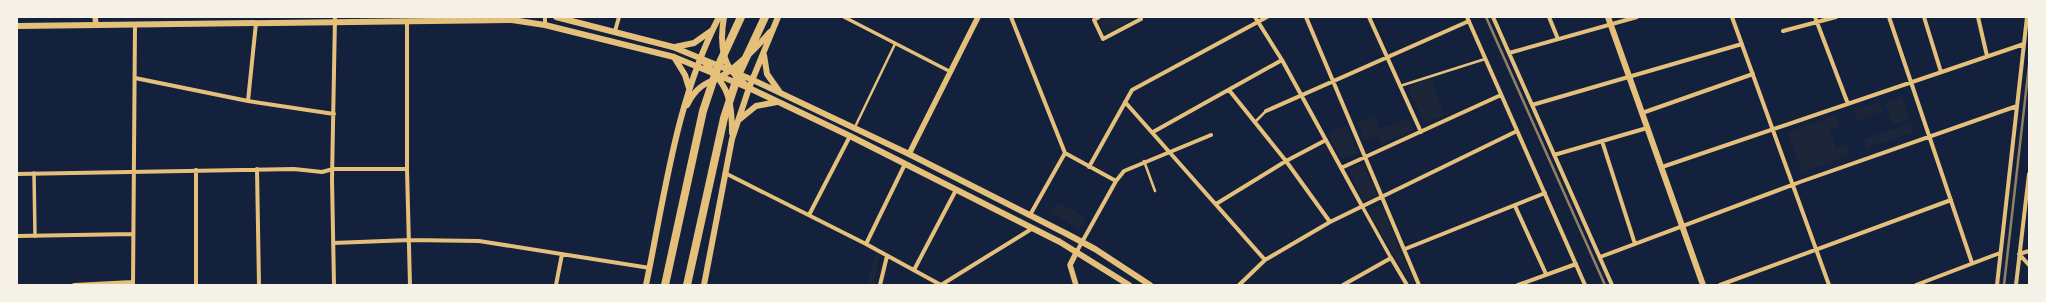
<svg xmlns="http://www.w3.org/2000/svg" width="2046" height="302" viewBox="0 0 2046 302" font-family="'Noto Serif',serif">
<style>
.green{fill:#1d2539}
.lines{fill:none;stroke-linecap:round;stroke-linejoin:round}
.service{stroke:#e5c07b;stroke-width:2.5}
.pedestrian{stroke:#e5c07b;stroke-width:3.5}
.minor{stroke:#e5c07b;stroke-width:4}
.tertiary{stroke:#e5c07b;stroke-width:5.5}
.secondary{stroke:#e5c07b;stroke-width:6}
.motorway{stroke:#e5c07b;stroke-width:8}
.rail{stroke:#918062;stroke-width:2.5}
</style>
<rect width="100%" height="100%" fill="#14213d"/>
<path class="green" d="M1108,17H1135V18L1106,34L1099,22Z
M1431,79L1445,115L1424,123L1408,87Z
M1902,96L1910,119L1893,125L1885,102Z
M1879,102L1883,111L1858,121L1854,111Z
M1374,115L1380,129L1409,118L1414,128L1412,131L1381,144L1378,135L1364,141L1357,122Z
M1836,115L1840,127L1830,131L1836,149L1846,145L1850,155L1802,172L1788,132Z
M1911,123L1914,132L1867,148L1864,139Z
M1346,125L1358,153L1342,159L1327,134Z
M1363,164L1378,195L1364,201L1349,170Z
M1058,202L1086,217L1080,229L1051,213Z
M1381,205L1415,285H1412L1368,211Z
M876,253L880,255L873,285H866Z"/>
<g class="lines">
<path class="service" d="M1400,86L1485,59
M1255,122L1266,111
M855,127L895,44
M1144,161L1155,191"/>
<path class="pedestrian" d="M844,17L951,72
M34,173L35,236
M1362,206L1391,258"/>
<path class="minor" d="M545,17V25
M1011,17L1065,153L1116,181
M1099,17L1094,20L1103,39L1141,19L1140,17
M1255,17L1282,60L1362,206
M1306,17L1419,285
M1369,17L1421,132
M1467,17L1585,285
M1493,17L1612,285
M1549,17L1558,39
M1732,17L1829,285
M1815,17L1848,104
M1889,17L1972,263
M1924,17L1941,72
M1978,17L1987,56
M407,21V169L410,285
M615,31L619,17
M1783,31L1836,17
M1509,53L1637,17
M135,78L248,101L334,114
M1229,90L1286,161L1330,222
M248,101L256,23
M1125,102L1265,260
M1532,105L1742,44
M1266,111L1469,21
M1642,113L1753,74
M1153,132L1282,60
M1602,141L1635,244
M1554,155L1647,128
M1089,167L1132,90L1267,17
M1662,167L2024,44
M1341,168L1501,95
M257,169L259,285
M725,173L866,244L941,285
M17,174L294,169L322,172L333,169H407
M1216,204L1286,161L1326,140
M1515,206L1546,274
M809,215L850,136
M1030,215L1065,153
M17,236L133,234
M333,243L410,240L479,241L650,268
M866,244L905,164
M1405,249L1545,193
M1077,251L1116,181L1124,171L1211,135
M2029,251L2019,254L2029,265
M1600,257L1800,182L2017,106
M914,270L956,190
M74,285L133,282
M133,285L135,24
M196,285V170
M334,285L332,179L335,17
M556,285L562,254
M880,285L887,256
M941,285L1033,228
M1239,285L1265,260L1330,222L1517,131
M1343,285L1391,258L1407,285
M1518,285L1576,264
M1720,285L1951,200
M1916,285L2000,253
M1997,285L2027,17
M2016,285L2029,174"/>
<path class="tertiary" d="M95,17L96,24
M909,154L978,17
M1076,285L1070,265L1077,251"/>
<path class="secondary" d="M556,17L673,47L753,80L909,154L1067,234L1095,249L1150,285
M724,17C721,34 720,55 731,70C735,76 742,81 747,86
M1608,17L1703,285
M17,26L512,20L545,25L674,57L749,88L850,136L1060,242L1129,285
M675,47L694,43L711,31
M764,55L767,74L779,91
M674,57L685,75L689,88
M702,60C728,86 732,97 732,133
M687,105C701,78 712,85 732,69C746,58 759,45 770,32
M740,119L756,106L777,102
M646,285C665,194 676,100 719,17
M704,285L732,139L749,88L778,17"/>
<path class="motorway" d="M665,285L703,111L717,69L741,17
M687,285L724,118L738,75L765,17"/>
<path class="rail" d="M1486,17L1605,285
M2004,285L2029,65"/>
</g>
<rect width="2046" height="302" fill="none" stroke="#f6f1e7" stroke-width="36"/>
</svg>
